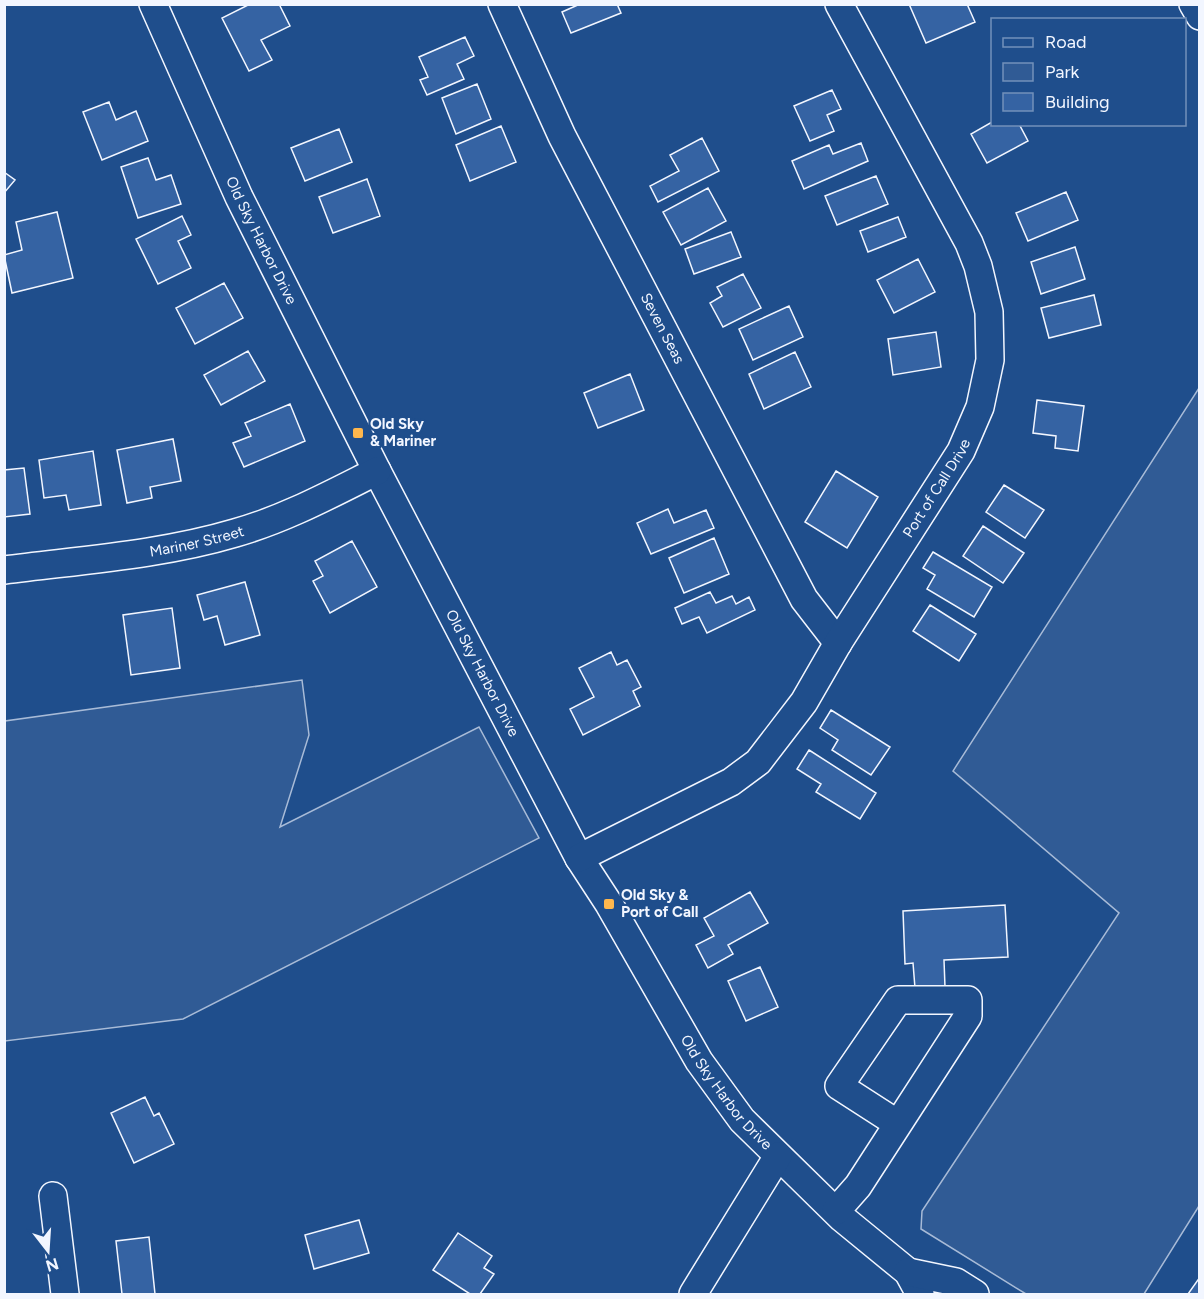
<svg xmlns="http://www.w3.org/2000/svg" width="1204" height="1299" viewBox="0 0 1204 1299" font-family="Figtree,sans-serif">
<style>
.green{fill:#305b95;stroke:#a8bbd7;stroke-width:1.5}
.building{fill:#3563a3;stroke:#f2f6ff;stroke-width:1.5}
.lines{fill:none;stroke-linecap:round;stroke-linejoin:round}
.minor-casing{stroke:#f2f6ff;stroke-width:30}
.minor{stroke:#1f4e8c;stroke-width:27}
.poi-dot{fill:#ffb74d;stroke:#1f4e8c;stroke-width:2}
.labels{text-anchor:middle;stroke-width:4.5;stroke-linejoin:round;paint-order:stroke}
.street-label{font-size:15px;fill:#f2f6ff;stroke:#1f4e8c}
.poi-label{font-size:15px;font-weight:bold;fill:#f2f6ff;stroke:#1f4e8c;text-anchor:start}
</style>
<rect width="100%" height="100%" fill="#1f4e8c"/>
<path class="green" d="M1199,388V1206L1144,1294H1026L921,1229L922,1211L1119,913L953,771Z
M302,680L309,735L280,827L479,727L539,838L183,1019L5,1041V721Z"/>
<path class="building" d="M250,4H279L290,26L261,40L272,60L249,71L222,18Z
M580,4H617L621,13L571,33L562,12Z
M909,4H967L975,22L926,43Z
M465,37L474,56L457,64L464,79L427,95L420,80L428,77L419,57Z
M477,84L491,119L456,134L442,98Z
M832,90L841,109L827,115L834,131L810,141L794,106Z
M109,102L116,120L136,111L148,141L102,160L83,112Z
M992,122L1019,124L1028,141L987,163L971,134Z
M501,126L516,162L470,181L456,145Z
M339,129L352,162L305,181L291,148Z
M702,138L719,171L658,202L650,186L679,171L670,155Z
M861,143L868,161L804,189L792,161L829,145L833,154Z
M148,158L156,180L171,175L181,204L138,218L121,167Z
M4,172L15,180L4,193Z
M876,176L888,204L837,225L825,196Z
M367,179L380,216L333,233L319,197Z
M708,188L726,221L681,245L663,212Z
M1066,192L1078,220L1028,241L1016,213Z
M57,212L73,278L12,293L4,255L22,250L16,222Z
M182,216L191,235L178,241L191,268L158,284L136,239Z
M898,217L906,237L868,252L860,231Z
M731,232L741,257L694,274L685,249Z
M1075,247L1085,279L1041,294L1031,262Z
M918,259L935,292L894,313L877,280Z
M743,274L761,308L723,327L710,303L722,296L717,287Z
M224,283L243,318L195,344L176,308Z
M1094,295L1101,325L1049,338L1041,308Z
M789,306L803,337L753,360L739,329Z
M936,332L941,367L893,375L888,339Z
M248,351L265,381L221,405L204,375Z
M795,352L811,387L764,409L749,374Z
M630,374L644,410L598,428L584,393Z
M1037,400L1084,406L1078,451L1055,448L1056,436L1033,433Z
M290,404L305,441L244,467L233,443L251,436L245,423Z
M173,439L181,481L150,487L152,498L127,503L117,450Z
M93,451L101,505L69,510L66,495L44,498L39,460Z
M24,468L30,514L4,517V470Z
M836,471L878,497L847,548L805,522Z
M1004,485L1044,510L1025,538L986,512Z
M668,509L674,523L706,510L714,528L651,554L637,523Z
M983,526L1024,553L1003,583L963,556Z
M714,538L729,574L684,593L669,558Z
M352,541L377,587L330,613L313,581L323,576L315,561Z
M933,552L992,587L974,617L927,589L935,575L923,568Z
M245,582L260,635L225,645L217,616L204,620L197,595Z
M710,592L716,603L732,596L736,604L749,597L755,610L707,633L699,617L682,624L675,608Z
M930,605L976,634L959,661L913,631Z
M172,608L180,668L131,675L123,615Z
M611,652L617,665L627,660L641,687L633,691L640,706L583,735L570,709L594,697L579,668Z
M831,710L890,747L871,775L832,750L838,740L820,728Z
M809,750L876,793L860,819L816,792L821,784L797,769Z
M750,892L768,923L728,945L733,954L708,968L696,945L714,936L704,918Z
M1005,905L1008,957L944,960L945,987L915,988L913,963L905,964L903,911Z
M760,967L778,1007L746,1021L728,981Z
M145,1097L154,1116L159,1113L174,1144L134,1163L111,1113Z
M359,1220L369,1253L314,1269L305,1235Z
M458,1233L492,1256L484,1268L494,1274L480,1294H470L433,1270Z
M149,1237L155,1294H122L116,1241Z
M1200,1277V1294H1188Z"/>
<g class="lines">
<defs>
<g id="minor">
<path id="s1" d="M153,4L239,197L377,471L579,858L609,904L699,1061L742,1120L842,1218L908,1272L920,1294"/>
<path id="s2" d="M502,4L562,136L804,599L838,643"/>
<path d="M1193,4L1200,16"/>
<path id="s3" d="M4,570C81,560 161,555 235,533C285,519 331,494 377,471"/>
<path id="s4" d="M579,858L731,782L758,762L804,702L838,643L961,451L980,407L990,360L989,312L978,266L969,243L839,4"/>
<path d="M53,1196L65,1294"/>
<path d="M836,1211L858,1186L968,1016V1000H898L839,1086L898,1124"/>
<path d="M908,1272L956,1282L975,1294"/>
<path d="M693,1294L778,1156"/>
</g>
</defs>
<use href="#minor" class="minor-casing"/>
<use href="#minor" class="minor"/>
</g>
<g class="poi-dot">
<rect x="352" y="427" width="12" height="12" rx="3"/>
<rect x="603" y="898" width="12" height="12" rx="3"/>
</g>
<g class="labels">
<g class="street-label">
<text dy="5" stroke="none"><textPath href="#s1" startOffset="260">Old Sky Harbor Drive</textPath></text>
<text dy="5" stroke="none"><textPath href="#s2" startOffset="362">Seven Seas</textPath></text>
<text dy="5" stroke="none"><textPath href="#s4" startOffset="531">Port of Call Drive</textPath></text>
<text dy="5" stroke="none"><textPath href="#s3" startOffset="195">Mariner Street</textPath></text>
<text dy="5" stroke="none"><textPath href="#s1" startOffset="746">Old Sky Harbor Drive</textPath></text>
<text dy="5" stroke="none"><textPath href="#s1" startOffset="1232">Old Sky Harbor Drive</textPath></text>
</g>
<g class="poi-label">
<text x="370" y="429">Old Sky<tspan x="370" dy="17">&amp; Mariner</tspan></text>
<text x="621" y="900">Old Sky &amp;<tspan x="621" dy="17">Port of Call</tspan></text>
</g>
</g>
<rect width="1204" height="1299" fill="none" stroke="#f2f6ff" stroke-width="12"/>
<rect x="991" y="18" width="195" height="108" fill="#1f4e8c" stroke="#7391ba" stroke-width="1.5"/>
<rect x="1003" y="38" width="30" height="9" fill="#1f4e8c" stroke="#7391ba" stroke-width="1.5"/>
<text x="1045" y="48" font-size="18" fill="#f2f6ff">Road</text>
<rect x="1003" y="63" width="30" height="18" fill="#305b95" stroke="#7391ba" stroke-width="1.5"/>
<text x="1045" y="78" font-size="18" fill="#f2f6ff">Park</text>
<rect x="1003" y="93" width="30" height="18" fill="#3563a3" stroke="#7391ba" stroke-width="1.5"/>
<text x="1045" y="108" font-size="18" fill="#f2f6ff">Building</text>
<g transform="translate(48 1251) rotate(163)" stroke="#1f4e8c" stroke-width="4.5" paint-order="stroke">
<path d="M0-4.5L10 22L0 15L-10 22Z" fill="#f2f6ff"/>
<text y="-9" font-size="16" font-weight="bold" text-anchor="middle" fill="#f2f6ff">N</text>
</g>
</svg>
